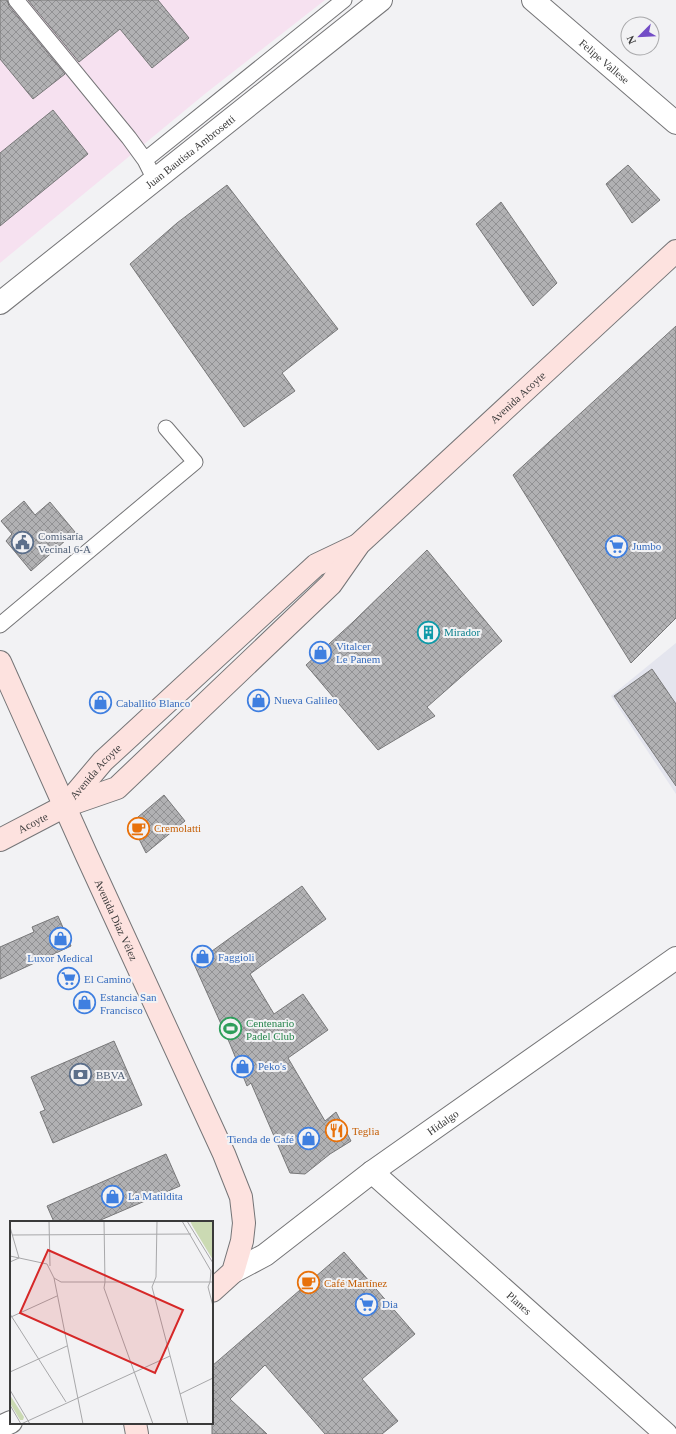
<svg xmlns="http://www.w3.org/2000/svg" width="676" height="1434" viewBox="0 0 676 1434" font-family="'Times New Roman',serif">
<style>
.built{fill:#e4e5ee}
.medical{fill:#f6e1f0}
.building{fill:url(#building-cross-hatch);stroke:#787879}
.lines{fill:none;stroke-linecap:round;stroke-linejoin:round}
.lane-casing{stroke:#757577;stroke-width:17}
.street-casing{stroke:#757577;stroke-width:24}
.secondary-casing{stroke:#757577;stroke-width:24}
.lane{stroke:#fff;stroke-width:15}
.street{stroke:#fff;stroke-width:22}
.secondary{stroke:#fde2df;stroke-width:22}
.labels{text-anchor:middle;stroke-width:4;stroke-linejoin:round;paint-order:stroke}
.street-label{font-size:11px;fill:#3a3a3a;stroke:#f2f2f4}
.service-label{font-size:11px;fill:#4e5e75;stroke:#f2f2f4;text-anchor:start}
.shop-label{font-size:11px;fill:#366cbe;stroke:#f2f2f4;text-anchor:start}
.culture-label{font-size:11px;fill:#0d838f;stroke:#f2f2f4;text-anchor:start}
.food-label{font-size:11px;fill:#c56008;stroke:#f2f2f4;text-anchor:start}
.leisure-label{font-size:11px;fill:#27864d;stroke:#f2f2f4;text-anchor:start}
.inset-road{fill:none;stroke:#a8a8aa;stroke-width:1}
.view{fill:#d62828;fill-opacity:0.15;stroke:#d62828;stroke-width:2}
.inset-edge{fill:none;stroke:#3a3a3a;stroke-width:2}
</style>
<defs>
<pattern id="building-cross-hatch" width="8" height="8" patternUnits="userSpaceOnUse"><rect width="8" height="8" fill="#b1b1b3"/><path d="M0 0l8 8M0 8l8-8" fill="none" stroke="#919193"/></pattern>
</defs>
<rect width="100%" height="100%" fill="#f2f2f4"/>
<path class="built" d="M676,643V794L611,696Z"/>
<path class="medical" d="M0,0H325L206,93L0,263Z"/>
<path class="building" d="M0,0H7L9,6L65,74L33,99L0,59Z
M28,0H158L189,38L152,68L120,29L79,62Z
M53,110L88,154L0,226V153Z
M628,165L660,200L632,223L606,184Z
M227,185L338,329L282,373L295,391L244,427L130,264L177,223Z
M501,202L557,283L533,306L476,224Z
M676,326V618L631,663L513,475Z
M24,501L35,515L50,502L75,532L31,571L6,541L12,534L1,521Z
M427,550L502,641L427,707L435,716L378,750L306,665L353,622Z
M652,669L676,704V786L614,696Z
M164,795L185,821L146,853L135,831L138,817Z
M302,886L326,919L250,974L274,1014L303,994L328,1030L288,1058L325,1121L336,1112L351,1141L330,1154L305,1174L290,1173L251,1083L247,1086L230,1044L194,964Z
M58,916L71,946L0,979V947L34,932L32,927Z
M114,1041L142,1105L53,1143L40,1112L45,1110L31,1077Z
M166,1154L180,1186L96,1222H54L47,1206Z
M344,1252L415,1334L362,1379L398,1421L382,1434H325L265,1365L230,1399L267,1434H212V1366Z"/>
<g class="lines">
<defs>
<path id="lane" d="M16,0L129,138L145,160L155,180
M145,160L344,0
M0,625L195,462L166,428"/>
<g id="street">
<path id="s1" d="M533,0L676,123"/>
<path id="s2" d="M0,303L381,0"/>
<path id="s3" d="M372,1172L666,1434"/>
<path id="s4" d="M233,1272L265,1255L372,1172L676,958"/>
<path d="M0,1427L11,1422"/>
</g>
<g id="secondary">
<path id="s5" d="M0,662L86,854L224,1154L241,1197L244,1223L242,1241L233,1272L212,1291"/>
<path id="s6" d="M65,806L103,761L316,565L358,545"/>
<path id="s7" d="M0,840L65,806L117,788L331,584L359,544L676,251"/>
<path d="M135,1423L137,1434"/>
</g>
</defs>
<use href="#lane" class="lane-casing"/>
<use href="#street" class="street-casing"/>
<use href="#secondary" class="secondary-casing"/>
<use href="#lane" class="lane"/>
<use href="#street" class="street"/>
<use href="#secondary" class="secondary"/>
</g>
<defs>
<symbol id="civic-ring" viewBox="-11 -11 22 22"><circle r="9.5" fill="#f2f2f4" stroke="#5c6f8a" stroke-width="1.5"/><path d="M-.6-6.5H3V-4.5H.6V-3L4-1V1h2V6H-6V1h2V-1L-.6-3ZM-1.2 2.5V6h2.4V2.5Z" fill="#5c6f8a"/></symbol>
<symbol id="supermarket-ring" viewBox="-11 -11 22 22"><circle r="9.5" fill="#f2f2f4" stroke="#3f7fe0" stroke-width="1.5"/><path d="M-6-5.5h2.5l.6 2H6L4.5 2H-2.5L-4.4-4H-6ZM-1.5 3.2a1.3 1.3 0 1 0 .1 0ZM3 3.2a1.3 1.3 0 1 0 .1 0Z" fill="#3f7fe0"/></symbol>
<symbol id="building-ring" viewBox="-11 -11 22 22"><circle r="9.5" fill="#f2f2f4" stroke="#0f9aa8" stroke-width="1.5"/><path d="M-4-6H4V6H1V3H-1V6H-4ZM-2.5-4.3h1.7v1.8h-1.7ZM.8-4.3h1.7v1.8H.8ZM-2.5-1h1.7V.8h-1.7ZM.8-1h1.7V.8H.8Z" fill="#0f9aa8"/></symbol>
<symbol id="shop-ring" viewBox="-11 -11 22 22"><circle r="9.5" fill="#f2f2f4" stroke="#3f7fe0" stroke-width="1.5"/><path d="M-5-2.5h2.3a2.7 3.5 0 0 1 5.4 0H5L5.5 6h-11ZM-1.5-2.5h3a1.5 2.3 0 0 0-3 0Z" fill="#3f7fe0"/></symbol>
<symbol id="cafe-ring" viewBox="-11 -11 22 22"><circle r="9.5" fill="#f2f2f4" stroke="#e8710a" stroke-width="1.5"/><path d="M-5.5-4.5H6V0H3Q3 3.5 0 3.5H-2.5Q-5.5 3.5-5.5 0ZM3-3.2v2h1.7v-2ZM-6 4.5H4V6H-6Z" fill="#e8710a"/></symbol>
<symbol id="stadium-ring" viewBox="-11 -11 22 22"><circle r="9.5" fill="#f2f2f4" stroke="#2e9e5b" stroke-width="1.5"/><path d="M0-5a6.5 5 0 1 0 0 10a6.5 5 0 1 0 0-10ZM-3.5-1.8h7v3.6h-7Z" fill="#2e9e5b"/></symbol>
<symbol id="bank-ring" viewBox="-11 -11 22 22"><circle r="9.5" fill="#f2f2f4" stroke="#5c6f8a" stroke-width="1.5"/><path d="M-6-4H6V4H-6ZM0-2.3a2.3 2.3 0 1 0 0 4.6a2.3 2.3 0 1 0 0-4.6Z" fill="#5c6f8a"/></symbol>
<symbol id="restaurant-ring" viewBox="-11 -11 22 22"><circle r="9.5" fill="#f2f2f4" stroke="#e8710a" stroke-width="1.5"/><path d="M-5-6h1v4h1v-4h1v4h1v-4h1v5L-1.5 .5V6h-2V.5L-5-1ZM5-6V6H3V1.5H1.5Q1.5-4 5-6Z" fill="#e8710a"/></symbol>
</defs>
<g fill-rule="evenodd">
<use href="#civic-ring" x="10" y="530" width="25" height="25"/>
<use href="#supermarket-ring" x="604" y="534" width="25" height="25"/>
<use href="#building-ring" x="416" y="620" width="25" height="25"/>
<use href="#shop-ring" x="308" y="640" width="25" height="25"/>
<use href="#shop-ring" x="246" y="688" width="25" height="25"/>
<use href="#shop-ring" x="88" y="690" width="25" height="25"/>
<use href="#cafe-ring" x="126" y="816" width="25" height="25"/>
<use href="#shop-ring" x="48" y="926" width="25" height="25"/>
<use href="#shop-ring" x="190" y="944" width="25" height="25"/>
<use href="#supermarket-ring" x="56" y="966" width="25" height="25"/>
<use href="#shop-ring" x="72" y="990" width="25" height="25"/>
<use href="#stadium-ring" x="218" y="1016" width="25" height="25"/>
<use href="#shop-ring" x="230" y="1054" width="25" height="25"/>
<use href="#bank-ring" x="68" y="1062" width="25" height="25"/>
<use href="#restaurant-ring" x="324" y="1118" width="25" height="25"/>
<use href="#shop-ring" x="296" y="1126" width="25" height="25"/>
<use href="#shop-ring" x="100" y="1184" width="25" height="25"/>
<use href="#cafe-ring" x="296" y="1270" width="25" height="25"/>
<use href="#supermarket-ring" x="354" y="1292" width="25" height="25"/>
</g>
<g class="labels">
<g class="street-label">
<text dy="4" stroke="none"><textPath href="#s1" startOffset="94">Felipe Vallese</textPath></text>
<text dy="4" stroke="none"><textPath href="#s2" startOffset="243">Juan Bautista Ambrosetti</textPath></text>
<text dy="4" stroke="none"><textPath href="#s7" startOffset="689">Avenida Acoyte</textPath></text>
<text dy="4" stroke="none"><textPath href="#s6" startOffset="46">Avenida Acoyte</textPath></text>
<text dy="4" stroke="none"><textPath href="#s7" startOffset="37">Acoyte</textPath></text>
<text dy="4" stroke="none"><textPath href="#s5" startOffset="283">Avenida Díaz Vélez</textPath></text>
<text dy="4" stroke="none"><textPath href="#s4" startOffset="258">Hidalgo</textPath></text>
<text dy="4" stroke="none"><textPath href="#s3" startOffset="197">Planes</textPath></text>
</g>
<g class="service-label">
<text x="38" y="540">Comisaría<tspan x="38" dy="13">Vecinal 6-A</tspan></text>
<text x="96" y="1079">BBVA</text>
</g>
<g class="shop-label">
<text x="632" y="550">Jumbo</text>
<text x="336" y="650">Vitalcer<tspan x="336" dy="13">Le Panem</tspan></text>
<text x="274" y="704">Nueva Galileo</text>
<text x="116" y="707">Caballito Blanco</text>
<text x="218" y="961">Faggioli</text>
<text x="60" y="962" text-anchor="middle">Luxor Medical</text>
<text x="84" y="983">El Camino</text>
<text x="100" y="1001">Estancia San<tspan x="100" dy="13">Francisco</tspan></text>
<text x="258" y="1070">Peko's</text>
<text x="294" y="1143" text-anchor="end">Tienda de Café</text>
<text x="128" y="1200">La Matildita</text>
<text x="382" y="1308">Dia</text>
</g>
<g class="culture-label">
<text x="444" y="636">Mirador</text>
</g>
<g class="food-label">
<text x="154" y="832">Cremolatti</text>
<text x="352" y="1135">Teglia</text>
<text x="324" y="1287">Café Martínez</text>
</g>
<g class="leisure-label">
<text x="246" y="1027">Centenario<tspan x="246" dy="13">Padel Club</tspan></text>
</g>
</g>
<g transform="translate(10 1221)">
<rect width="203" height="203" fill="#f2f2f4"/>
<path d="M180,0H203V39L183,6ZM0,174L14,196L13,199H10L0,182Z" fill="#cbdab3"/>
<path class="inset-road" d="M39,0L40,45M94,0L95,61M147,0L146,56L142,66L178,203M172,0L201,50L200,61M177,0L203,42M0,6L9,37L0,41M2,14L181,13M0,35L37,43L44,57L51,61H203M44,57L73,203M95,61L94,67L143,203M200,61L198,66L203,85M0,93L56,181M1,96L47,75M0,151L57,125M0,169L20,203M170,173L203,157M0,184L11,203M11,203L160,135"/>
<path class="view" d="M38,29L173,89L145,152L10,92Z"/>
<rect width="203" height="203" class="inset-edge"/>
</g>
<g transform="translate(640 36) rotate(246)"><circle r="19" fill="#f2f2f4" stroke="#a8a8aa"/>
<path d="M0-3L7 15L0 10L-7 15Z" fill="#734dc6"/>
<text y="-6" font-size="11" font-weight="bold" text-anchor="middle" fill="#3a3a3a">N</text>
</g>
</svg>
